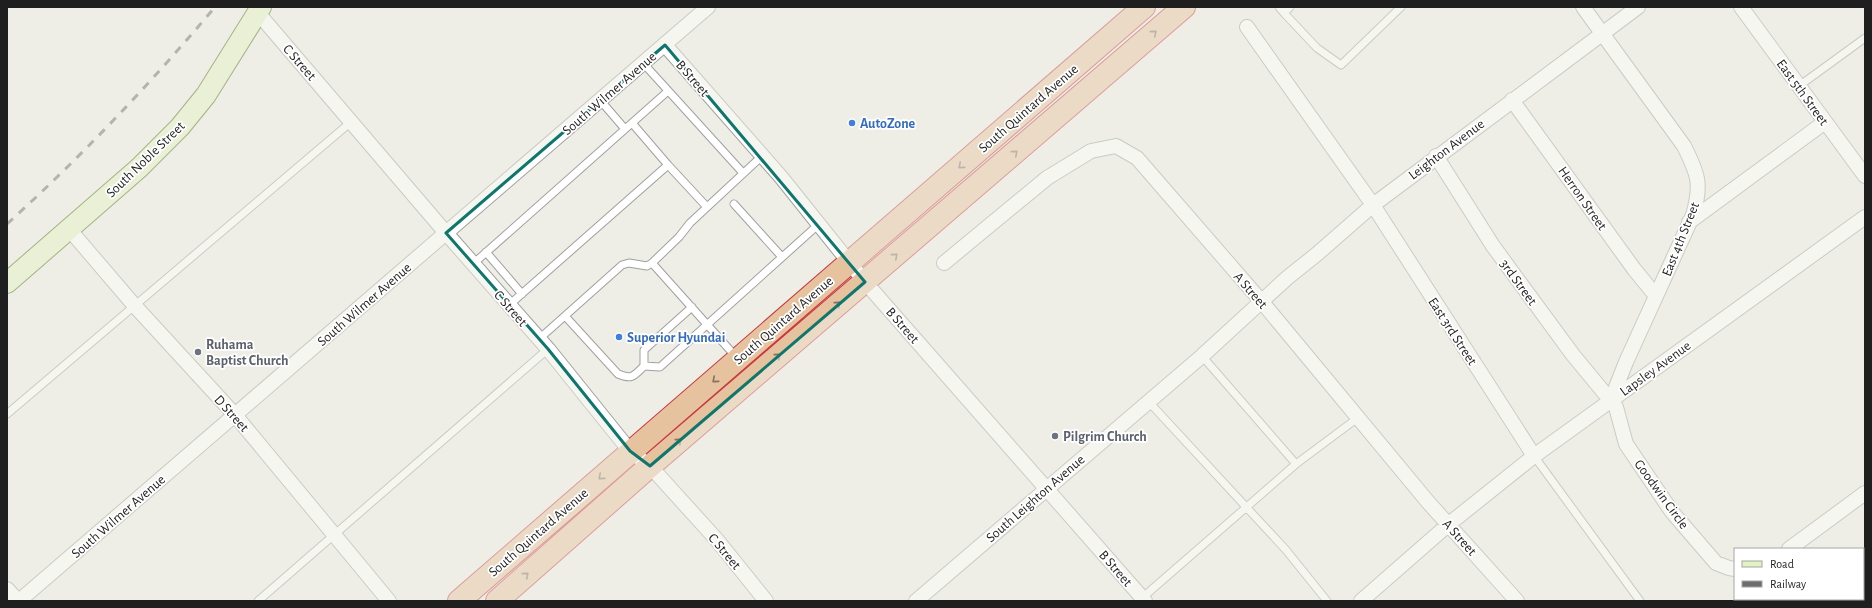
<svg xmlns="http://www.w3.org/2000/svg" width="1872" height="608" viewBox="0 0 1872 608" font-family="'Alegreya Sans',sans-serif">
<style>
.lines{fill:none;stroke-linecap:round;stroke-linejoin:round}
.service-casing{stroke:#a0a0a0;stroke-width:9}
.minor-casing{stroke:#a0a0a0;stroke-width:16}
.secondary-casing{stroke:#486a11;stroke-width:22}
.trunk-casing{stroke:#c73841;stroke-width:24}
.service{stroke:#fff;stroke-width:7}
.minor{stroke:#fff;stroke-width:14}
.secondary{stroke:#e2f2c0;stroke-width:20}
.trunk{stroke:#e7c29f;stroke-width:22}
.rail{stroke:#6d6d6d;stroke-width:3;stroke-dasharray:8 8;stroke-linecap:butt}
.oneway{stroke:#83705f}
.marked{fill:none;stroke:#0f766e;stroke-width:3;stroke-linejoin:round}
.shop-dot{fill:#3f7fe0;stroke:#fff;stroke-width:1.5}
.worship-dot{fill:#6b7280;stroke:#fff;stroke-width:1.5}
.labels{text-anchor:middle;stroke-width:3.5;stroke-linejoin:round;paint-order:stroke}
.street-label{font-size:14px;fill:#1f1f1f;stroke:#fff}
.shop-label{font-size:14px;font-weight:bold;fill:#366cbe;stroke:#fff;text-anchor:start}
.worship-label{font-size:14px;font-weight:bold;fill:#5b616d;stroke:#fff;text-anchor:start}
</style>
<rect width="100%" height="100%" fill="#eeeee6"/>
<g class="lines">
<defs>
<path id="service" d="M1279,7L1284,13L1290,7
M1284,13L1317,48L1341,65L1401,7
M643,63L743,173
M1799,86L1865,38
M600,100L625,129
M632,123L668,165
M734,204L782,257
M486,252L522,294
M652,263L679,237L690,223L762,156
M473,264L668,91
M509,305L668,165L707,207
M565,316L618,374C632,380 634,376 644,366L660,367L819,224
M539,339L622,265L629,263L647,266L652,263L737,358
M1202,356L1296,464
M644,366V350L692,307
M1148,401L1286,550L1327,601
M7,414L351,122
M1534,456L1640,601
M1142,598L1296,464L1359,417
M258,601L548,349"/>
<path id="minor" d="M1583,7L1684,146C1698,174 1702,184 1693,215L1626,362L1611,400
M1741,7L1865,176
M258,13L446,233L548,349L630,451L650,466L717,540L766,601
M1247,27L1373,205L1534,456
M665,45L781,177L865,282L1145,601
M1512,100L1634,269L1656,296
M1436,156L1493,246L1573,355L1616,407L1626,444L1672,512L1716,563L1729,568L1735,569
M1689,222L1825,122
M69,229L134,305L235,415L389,601
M944,263L1047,178L1091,151L1116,146L1137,158L1262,302L1428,502L1517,601
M1789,549L1865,493
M7,589L18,601
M19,601L708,7
M916,601L1202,356L1287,278L1317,254L1373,205L1638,7
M1361,601L1449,524L1534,456L1865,217"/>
<path id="secondary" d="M7,283L139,168L180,127L206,95L261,7"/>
<path id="trunk" d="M459,601C687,402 916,205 1144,7
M497,601L650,466L1184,7"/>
</defs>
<use href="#service" class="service-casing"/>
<use href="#minor" class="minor-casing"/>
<use href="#secondary" class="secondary-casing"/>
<use href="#trunk" class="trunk-casing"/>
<use href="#service" class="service"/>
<use href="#minor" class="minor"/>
<use href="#secondary" class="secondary"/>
<use href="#trunk" class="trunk"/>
<path class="rail" d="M7,224C82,156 150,84 215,7"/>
</g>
<defs><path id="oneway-chevron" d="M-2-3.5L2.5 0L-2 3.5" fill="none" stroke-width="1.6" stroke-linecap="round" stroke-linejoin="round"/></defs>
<g class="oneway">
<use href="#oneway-chevron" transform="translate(1154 33) rotate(-41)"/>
<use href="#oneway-chevron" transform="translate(1015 153) rotate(-41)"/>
<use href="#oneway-chevron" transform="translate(961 166) rotate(139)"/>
<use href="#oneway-chevron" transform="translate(895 256) rotate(-41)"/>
<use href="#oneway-chevron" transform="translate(838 304) rotate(-40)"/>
<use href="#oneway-chevron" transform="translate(778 356) rotate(-41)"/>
<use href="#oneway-chevron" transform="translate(715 380) rotate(139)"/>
<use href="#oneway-chevron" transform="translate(679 441) rotate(-41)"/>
<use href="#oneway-chevron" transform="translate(601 477) rotate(139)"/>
<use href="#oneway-chevron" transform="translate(526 575) rotate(-41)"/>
</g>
<path d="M0 0H1872V608H0ZM665,45L865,282L650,466L630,451L548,349L446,233Z" fill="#eeeee6" fill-opacity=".55" fill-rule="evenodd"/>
<path class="marked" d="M665,45L865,282L650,466L630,451L548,349L446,233Z"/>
<g class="shop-dot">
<circle cx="852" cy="123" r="4"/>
<circle cx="619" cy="337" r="4"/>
</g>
<g class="worship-dot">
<circle cx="198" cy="352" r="4"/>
<circle cx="1055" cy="436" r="4"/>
</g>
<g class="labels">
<g class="street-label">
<text transform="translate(300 62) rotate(49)" y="5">C Street</text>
<text transform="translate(693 78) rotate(49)" y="5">B Street</text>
<text transform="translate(1803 92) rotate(54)" y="5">East 5th Street</text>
<text transform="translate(609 93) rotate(-41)" y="5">South Wilmer Avenue</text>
<text transform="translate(1028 108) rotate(-41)" y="5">South Quintard Avenue</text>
<text transform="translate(1446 149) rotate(-37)" y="5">Leighton Avenue</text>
<text transform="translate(145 159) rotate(-44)" y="5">South Noble Street</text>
<text transform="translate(1583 198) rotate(55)" y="5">Herron Street</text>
<text transform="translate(1680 239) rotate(-68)" y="5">East 4th Street</text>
<text transform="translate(1519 282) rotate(54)" y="5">3rd Street</text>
<text transform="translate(1251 290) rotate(49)" y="5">A Street</text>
<text transform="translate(364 304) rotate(-41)" y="5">South Wilmer Avenue</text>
<text transform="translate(511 308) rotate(49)" y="5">C Street</text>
<text transform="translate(783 320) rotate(-41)" y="5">South Quintard Avenue</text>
<text transform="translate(903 325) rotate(49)" y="5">B Street</text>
<text transform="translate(1453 331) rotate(57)" y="5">East 3rd Street</text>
<text transform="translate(1655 368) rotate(-36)" y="5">Lapsley Avenue</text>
<text transform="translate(232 413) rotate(48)" y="5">D Street</text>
<text transform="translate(1662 494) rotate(54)" y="5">Goodwin Circle</text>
<text transform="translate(1035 498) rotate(-41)" y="5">South Leighton Avenue</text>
<text transform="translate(118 516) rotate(-41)" y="5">South Wilmer Avenue</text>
<text transform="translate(538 532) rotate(-41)" y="5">South Quintard Avenue</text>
<text transform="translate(1460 537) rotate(48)" y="5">A Street</text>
<text transform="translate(725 551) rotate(50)" y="5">C Street</text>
<text transform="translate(1116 568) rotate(49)" y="5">B Street</text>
</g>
<g class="shop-label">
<text x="860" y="128">AutoZone</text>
<text x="627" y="342">Superior Hyundai</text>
</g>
<g class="worship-label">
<text x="206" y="349">Ruhama<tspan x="206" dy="16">Baptist Church</tspan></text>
<text x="1063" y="441">Pilgrim Church</text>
</g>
</g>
<rect width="1872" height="608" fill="none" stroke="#1f1f1f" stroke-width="16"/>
<rect x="1734" y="548" width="130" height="52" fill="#ffffff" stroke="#a5a5a5"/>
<rect x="1742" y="561" width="20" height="6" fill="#e2f2c0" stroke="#a5a5a5"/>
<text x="1770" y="568" font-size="12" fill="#1f1f1f">Road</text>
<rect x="1742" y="581" width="20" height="6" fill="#6d6d6d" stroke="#a5a5a5"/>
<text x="1770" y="588" font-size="12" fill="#1f1f1f">Railway</text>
</svg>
